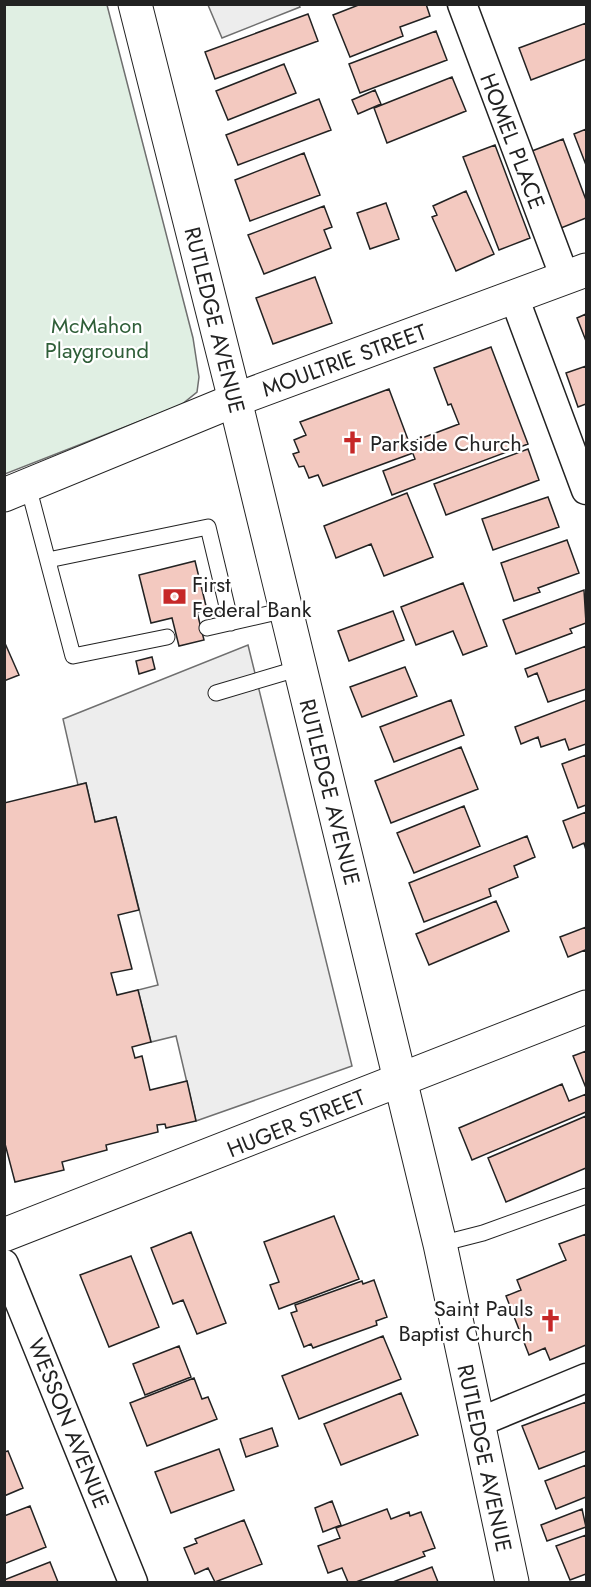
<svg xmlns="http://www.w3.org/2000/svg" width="591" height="1587" viewBox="0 0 591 1587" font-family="Jost,sans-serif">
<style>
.green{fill:#e0efe3;stroke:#6f6f6f;stroke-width:1.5}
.parking{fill:#ededed;stroke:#6f6f6f;stroke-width:1.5}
.building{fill:#f3c9c0;stroke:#222;stroke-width:1.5}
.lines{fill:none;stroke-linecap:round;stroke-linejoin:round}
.service-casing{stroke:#222;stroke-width:17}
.minor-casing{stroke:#222;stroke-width:31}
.tertiary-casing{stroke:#222;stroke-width:35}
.secondary-casing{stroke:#222;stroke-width:35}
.service{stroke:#fff;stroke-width:15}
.minor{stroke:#fff;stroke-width:28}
.tertiary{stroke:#fff;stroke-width:33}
.secondary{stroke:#fff;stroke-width:33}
.labels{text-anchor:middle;stroke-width:4.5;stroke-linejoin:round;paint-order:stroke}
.street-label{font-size:22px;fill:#222;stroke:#fff}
.park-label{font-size:22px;fill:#2f5e38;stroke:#fff}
.poi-label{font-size:22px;fill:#222;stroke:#fff;text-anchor:start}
</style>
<rect width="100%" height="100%" fill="#fff"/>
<path class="green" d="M5,5H107L193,338L199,377L197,392L181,405L5,474Z"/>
<path class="parking" d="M299,5L300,7L222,38L208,5Z
M248,645L352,1066L196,1121L176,1036L151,1042L138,990L158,985L116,817L95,822L86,783L78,785L63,719Z"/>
<path class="building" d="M361,4H426L430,16L400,27L403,36L350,57L333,15Z
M308,14L318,41L215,79L205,52Z
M586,23V59L531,80L519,48Z
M436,31L447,60L360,93L349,64Z
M284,64L296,93L228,120L216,91Z
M452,77L466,111L387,143L374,108Z
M375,90L381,104L358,114L352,100Z
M319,99L331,130L238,165L226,135Z
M586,129V165L574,134Z
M563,139L586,200V218L561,228L532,151Z
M495,145L530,238L499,250L463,157Z
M304,153L320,195L250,221L235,180Z
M466,191L494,254L456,271L432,217L437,215L433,206Z
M386,203L399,239L370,249L357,213Z
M324,206L332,227L324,230L331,248L264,274L248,235Z
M315,277L332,323L273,344L256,298Z
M586,314V341L577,318Z
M491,347L528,444L392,495L383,471L415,459L409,443L459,424L451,404L448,405L434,368Z
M586,366V404L578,407L566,373Z
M389,389L413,453L323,486L318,475L309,478L304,466L299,467L293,454L299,452L294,440L306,435L300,422Z
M528,449L539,480L446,515L434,484Z
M407,493L433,557L384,576L371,544L336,558L324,526Z
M548,497L559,527L493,550L482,519Z
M567,540L579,573L538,588L540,592L514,601L501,563Z
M195,561L207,610L197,612L204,640L179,646L172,618L151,623L139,575Z
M463,583L487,646L463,655L453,631L416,645L401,607Z
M584,590L586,623L570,629L572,633L516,654L503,620Z
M393,611L404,640L349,661L338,631Z
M4,641L19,675L4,681Z
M586,646V689L548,702L537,673L528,677L525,669Z
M152,657L155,669L139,674L136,661Z
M405,667L417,696L362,717L350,687Z
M451,700L464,735L394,762L380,727Z
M586,700V744L569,750L565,739L541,747L538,737L521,744L515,727Z
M461,747L478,789L391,823L375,781Z
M586,755V805L578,808L562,764Z
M86,783L95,822L116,817L139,910L118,915L132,969L111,973L117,995L138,990L151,1042L132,1047L135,1058L142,1056L150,1090L187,1081L196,1121L166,1128L165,1124L157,1125L158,1132L106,1145L107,1150L62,1162L64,1170L15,1182L4,1140V803Z
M464,806L480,846L414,873L397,833Z
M586,812V850L584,843L573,848L563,821Z
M527,836L535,857L514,866L518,877L489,889L491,896L424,922L409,883Z
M496,901L509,931L429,965L416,934Z
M586,927V953L585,950L568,957L560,937Z
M586,1051V1088L573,1056Z
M562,1084L569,1101L586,1094V1112L472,1160L459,1128Z
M586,1116V1168L506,1202L488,1158Z
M334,1216L359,1279L279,1309L270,1285L279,1282L264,1242Z
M191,1232L226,1323L197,1334L183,1300L173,1304L151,1248Z
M586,1234V1345L550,1360L545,1348L529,1355L506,1296L521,1290L517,1280L566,1260L559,1244Z
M131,1256L159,1327L109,1347L80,1275Z
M374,1280L387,1317L376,1321L377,1325L313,1348L311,1344L304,1347L291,1313L297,1311L295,1305L362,1281L363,1284Z
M383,1336L401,1379L299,1419L282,1376Z
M179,1346L191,1377L145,1395L133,1364Z
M194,1378L202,1399L208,1397L217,1419L147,1446L130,1403Z
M401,1393L418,1435L341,1465L324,1424Z
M586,1402V1451L539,1469L522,1426Z
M272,1428L278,1446L246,1457L240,1439Z
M219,1449L234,1490L171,1513L155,1472Z
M8,1451L23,1488L4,1496V1452Z
M586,1465V1497L556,1509L545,1481Z
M332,1501L341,1525L323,1532L315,1508Z
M30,1506L46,1547L4,1564V1516Z
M387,1509L391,1519L409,1512L410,1516L421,1512L435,1548L423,1552L425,1556L356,1582H348L342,1568L328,1573L318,1546L340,1538L336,1528Z
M582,1509L586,1527L547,1541L541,1525Z
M244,1520L262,1564L215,1582L208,1568L195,1574L184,1548L197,1543L195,1539Z
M586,1535V1574L570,1580L556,1546Z
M50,1562L58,1582H4V1580Z
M432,1567L438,1582H393Z"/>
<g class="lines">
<defs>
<path id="service" d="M28,486L73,656L167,637
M48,560L208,527L231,623
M207,628L286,610
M216,693L300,668
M440,1244L483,1233L586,1196"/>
<path id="minor" d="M462,4L565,278
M514,297L586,490
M4,1264L133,1582
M477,1423L586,1378"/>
<path id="tertiary" d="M4,495L235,400L586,270
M4,1235L586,1007"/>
<path id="secondary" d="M135,4L235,400L440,1244L512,1582"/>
</defs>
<use href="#service" class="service-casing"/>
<use href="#minor" class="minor-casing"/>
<use href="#tertiary" class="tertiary-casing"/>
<use href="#secondary" class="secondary-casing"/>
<use href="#service" class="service"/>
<use href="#minor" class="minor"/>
<use href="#tertiary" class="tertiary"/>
<use href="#secondary" class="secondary"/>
</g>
<defs>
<symbol id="church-bare" viewBox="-9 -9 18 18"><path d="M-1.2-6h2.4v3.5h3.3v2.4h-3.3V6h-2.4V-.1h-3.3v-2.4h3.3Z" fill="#c62828" stroke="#fff" stroke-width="2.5" paint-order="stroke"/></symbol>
<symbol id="bank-bare" viewBox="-9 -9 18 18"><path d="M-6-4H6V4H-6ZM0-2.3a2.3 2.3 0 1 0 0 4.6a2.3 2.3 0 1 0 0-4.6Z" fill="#c62828" stroke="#fff" stroke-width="2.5" paint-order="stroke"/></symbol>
</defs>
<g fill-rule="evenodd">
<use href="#church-bare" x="336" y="426" width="33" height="33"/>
<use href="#bank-bare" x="158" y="580" width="33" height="33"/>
<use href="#church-bare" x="534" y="1304" width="33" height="33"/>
</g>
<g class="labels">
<g class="street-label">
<text transform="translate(513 141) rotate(69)" y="8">HOMEL PLACE</text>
<text transform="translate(215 320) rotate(76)" y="8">RUTLEDGE AVENUE</text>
<text transform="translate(344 360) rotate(-20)" y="8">MOULTRIE STREET</text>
<text transform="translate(330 792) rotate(76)" y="8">RUTLEDGE AVENUE</text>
<text transform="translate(296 1123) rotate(-22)" y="8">HUGER STREET</text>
<text transform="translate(69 1423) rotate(68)" y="8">WESSON AVENUE</text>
<text transform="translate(485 1458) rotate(78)" y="8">RUTLEDGE AVENUE</text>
</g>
<g class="park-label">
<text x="97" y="333">McMahon<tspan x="97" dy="25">Playground</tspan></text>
</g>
<g class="poi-label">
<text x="370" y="451">Parkside Church</text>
<text x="192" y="592">First<tspan x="192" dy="25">Federal Bank</tspan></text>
<text x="533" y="1316" text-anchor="end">Saint Pauls<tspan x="533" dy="25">Baptist Church</tspan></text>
</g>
</g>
<rect width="591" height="1587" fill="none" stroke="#222222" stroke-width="12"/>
</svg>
